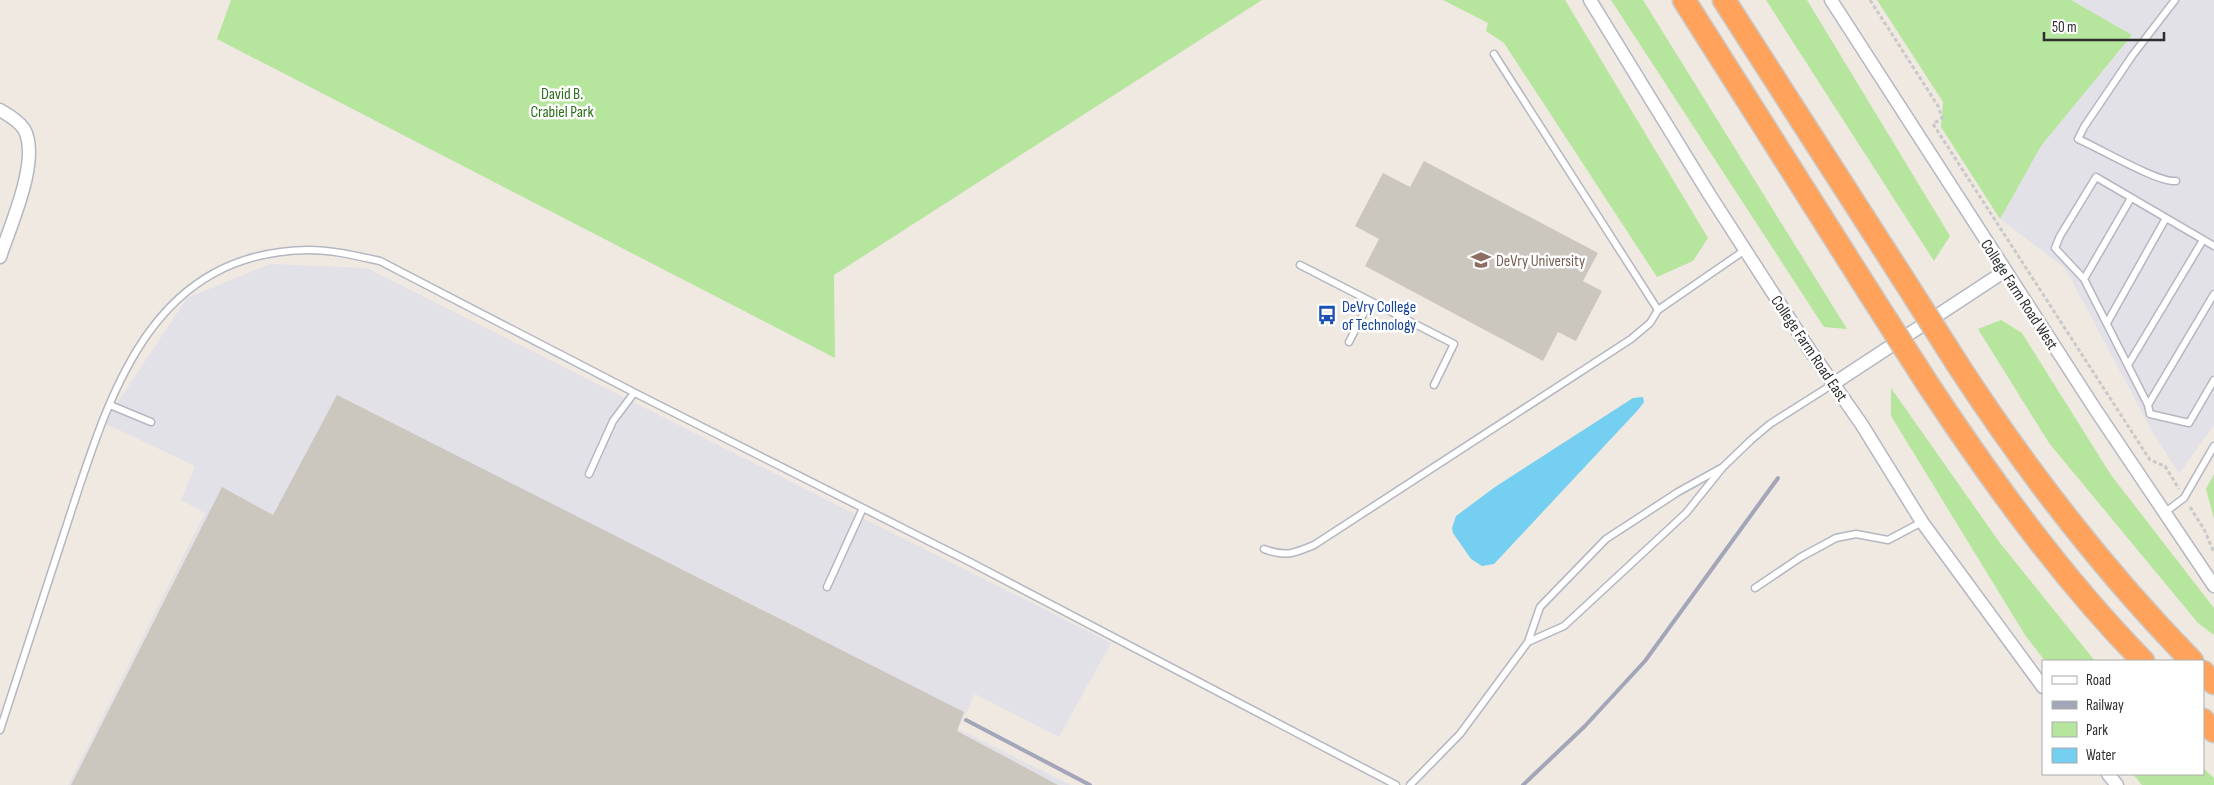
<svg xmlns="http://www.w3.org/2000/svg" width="2214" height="785" viewBox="0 0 2214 785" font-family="'Sofia Sans Condensed',sans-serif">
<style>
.industrial{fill:#e3e1e8}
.green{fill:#b6e59e}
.water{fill:#75cff0}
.building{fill:#cbc7bf}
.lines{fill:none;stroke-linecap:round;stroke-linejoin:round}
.lane-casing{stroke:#b4b7c1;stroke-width:9}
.street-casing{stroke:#b4b7c1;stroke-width:15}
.highway-casing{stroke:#c9c9c9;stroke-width:25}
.path{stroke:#c9c9c9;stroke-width:3;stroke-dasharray:4 2.5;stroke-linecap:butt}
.lane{stroke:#fff;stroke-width:6}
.street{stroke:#fff;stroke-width:12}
.highway{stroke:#ffa35c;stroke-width:22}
.rail{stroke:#a3a6b8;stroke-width:4}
.highway-bridge-casing{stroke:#c9c9c9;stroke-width:25;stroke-linecap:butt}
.highway-bridge{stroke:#ffa35c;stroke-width:22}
.labels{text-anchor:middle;stroke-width:5;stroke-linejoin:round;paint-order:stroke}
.park-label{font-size:16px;fill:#2c6e1b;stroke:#fff}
.education-label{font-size:16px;fill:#785e54;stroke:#fff;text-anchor:start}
.street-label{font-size:16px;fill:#2e2e2e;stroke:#fff}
.transit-label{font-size:16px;fill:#164399;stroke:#fff;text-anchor:start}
</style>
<rect width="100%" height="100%" fill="#efe9e1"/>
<path class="industrial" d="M2071,0H2214V425L2179,474L2152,431L2065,268L2000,219L2041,146L2132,35Z
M270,264L367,268L1111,643L1059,737L975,694L958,729L1071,785H68L205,513L181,500L195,466L104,423L187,298Z"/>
<path class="green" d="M231,0H1262L834,275L835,358L217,39Z
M1443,0H1565L1708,238L1693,261L1657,277L1504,43L1486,31L1488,23Z
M1611,0H1643L1847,329L1824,327Z
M1766,0H1807L1950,236L1934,261Z
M1877,0H2071L2132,35L2041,146L2000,219L1941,127L1943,102Z
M2001,320L2022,333L2111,475L2214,608V635L2198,623L2049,443L1978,329Z
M1891,388L2000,543L2095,661H2045L2025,635L1891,416Z
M2214,474V519L2206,489Z
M2203,768L2214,778V785H2142L2133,774H2203Z"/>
<path class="water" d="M1643,397L1644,402L1638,410L1494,564L1482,566L1471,559L1453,533L1452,528L1456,516L1495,487L1633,398Z"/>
<path class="building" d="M1424,161L1598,253L1583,281L1602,291L1576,341L1558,332L1543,361L1365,266L1379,239L1355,226L1383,173L1410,187Z
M337,395L964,712L957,731L1058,785H71L222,487L273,515Z"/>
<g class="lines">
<defs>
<path id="lane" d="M2175,0L2132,56L2084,127L2078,139C2099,148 2158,183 2176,181
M1494,54L1658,310
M2131,198L2084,279L2148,405
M1300,265L1454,344L1434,385
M2084,279L2055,248L2060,236L2096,177L2214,246
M2214,294L2148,405L2150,414L2189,423L2214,380
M2107,323L2166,218
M1349,342L1370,301
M2128,365L2203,240
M110,405L151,422
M589,474L613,421L634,393
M2164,513L2184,498L2214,446
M1264,549C1285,557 1293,554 1314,545L1631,339L1650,323L1658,310L1745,250
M827,587L863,508
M1755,588L1801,557L1836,538L1856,534L1888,540L1922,522
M1528,642L1564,626L1686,513L1723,467L1751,440L1770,424L1833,384
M0,730C23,658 47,587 70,515C111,390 152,252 309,250C333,250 357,256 380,261L639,395L970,562L1396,785
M1410,785L1460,734L1528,642L1540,607L1606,539L1678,492L1723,467"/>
<path id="street" d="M1590,0L1709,194L1809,349L1862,425L1922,522L2043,687
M1831,0L2095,409L2214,586
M0,110C8,115 18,120 24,129C41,159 10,226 0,257
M1833,384L2005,271
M2108,774L2117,785"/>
<path id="highway" d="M1684,0L1872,297
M1724,0L1902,277
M1958,365C2027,471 2103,570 2192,661
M1927,383C1992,481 2061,577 2143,661
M2203,672L2214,683
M2203,720L2214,731"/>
</defs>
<use href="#lane" class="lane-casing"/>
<use href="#street" class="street-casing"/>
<use href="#highway" class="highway-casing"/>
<path class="path" d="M1870,0L1938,106L1942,118L1933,124L2150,460L2165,466L2179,489
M2190,507L2205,531L2214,553"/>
<use href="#lane" class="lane"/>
<use href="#street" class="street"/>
<use href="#highway" class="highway"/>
<path class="rail" d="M966,720L1090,785
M1523,785L1585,726L1645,661L1778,478"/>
<defs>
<path id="highway-bridge" d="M1902,277L1958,365
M1872,297L1927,383"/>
</defs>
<use href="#highway-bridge" class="highway-bridge-casing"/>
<use href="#highway-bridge" class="highway-bridge"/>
</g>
<defs>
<symbol id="university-bare" viewBox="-9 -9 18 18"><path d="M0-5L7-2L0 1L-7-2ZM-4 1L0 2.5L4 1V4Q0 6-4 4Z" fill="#8d6e63" stroke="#fff" stroke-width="2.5" paint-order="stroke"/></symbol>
<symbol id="bus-bare" viewBox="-9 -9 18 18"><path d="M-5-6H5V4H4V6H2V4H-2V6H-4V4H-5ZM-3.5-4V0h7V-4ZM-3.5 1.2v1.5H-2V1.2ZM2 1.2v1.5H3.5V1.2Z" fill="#1a4fb4" stroke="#fff" stroke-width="2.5" paint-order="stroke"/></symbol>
</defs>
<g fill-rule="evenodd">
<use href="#university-bare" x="1467" y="246" width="28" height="28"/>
<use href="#bus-bare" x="1313" y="301" width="28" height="28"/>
</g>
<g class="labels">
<g class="park-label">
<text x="562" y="99">David B.<tspan x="562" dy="18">Crabiel Park</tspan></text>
</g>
<g class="education-label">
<text x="1496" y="266">DeVry University</text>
</g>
<g class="street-label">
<text transform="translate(2020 294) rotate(57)" y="6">College Farm Road West</text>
<text transform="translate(1810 348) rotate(56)" y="6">College Farm Road East</text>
</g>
<g class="transit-label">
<text x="1342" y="312">DeVry College<tspan x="1342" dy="18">of Technology</tspan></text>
</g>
</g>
<rect x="2042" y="660" width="162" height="115" fill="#ffffff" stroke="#ababab"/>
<rect x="2052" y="676" width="25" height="8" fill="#ffffff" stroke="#ababab"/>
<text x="2086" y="685" font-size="15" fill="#2e2e2e">Road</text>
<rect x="2052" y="701" width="25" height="8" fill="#a3a6b8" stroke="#ababab"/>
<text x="2086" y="710" font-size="15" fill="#2e2e2e">Railway</text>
<rect x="2052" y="722" width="25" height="15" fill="#b6e59e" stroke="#ababab"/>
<text x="2086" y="735" font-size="15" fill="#2e2e2e">Park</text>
<rect x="2052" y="748" width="25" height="15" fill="#75cff0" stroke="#ababab"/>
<text x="2086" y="760" font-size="15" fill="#2e2e2e">Water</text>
<path d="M2044 32v8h120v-8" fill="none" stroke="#2e2e2e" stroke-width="2.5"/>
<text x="2052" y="32" font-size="15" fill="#2e2e2e" stroke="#ffffff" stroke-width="4" paint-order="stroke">50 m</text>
</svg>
